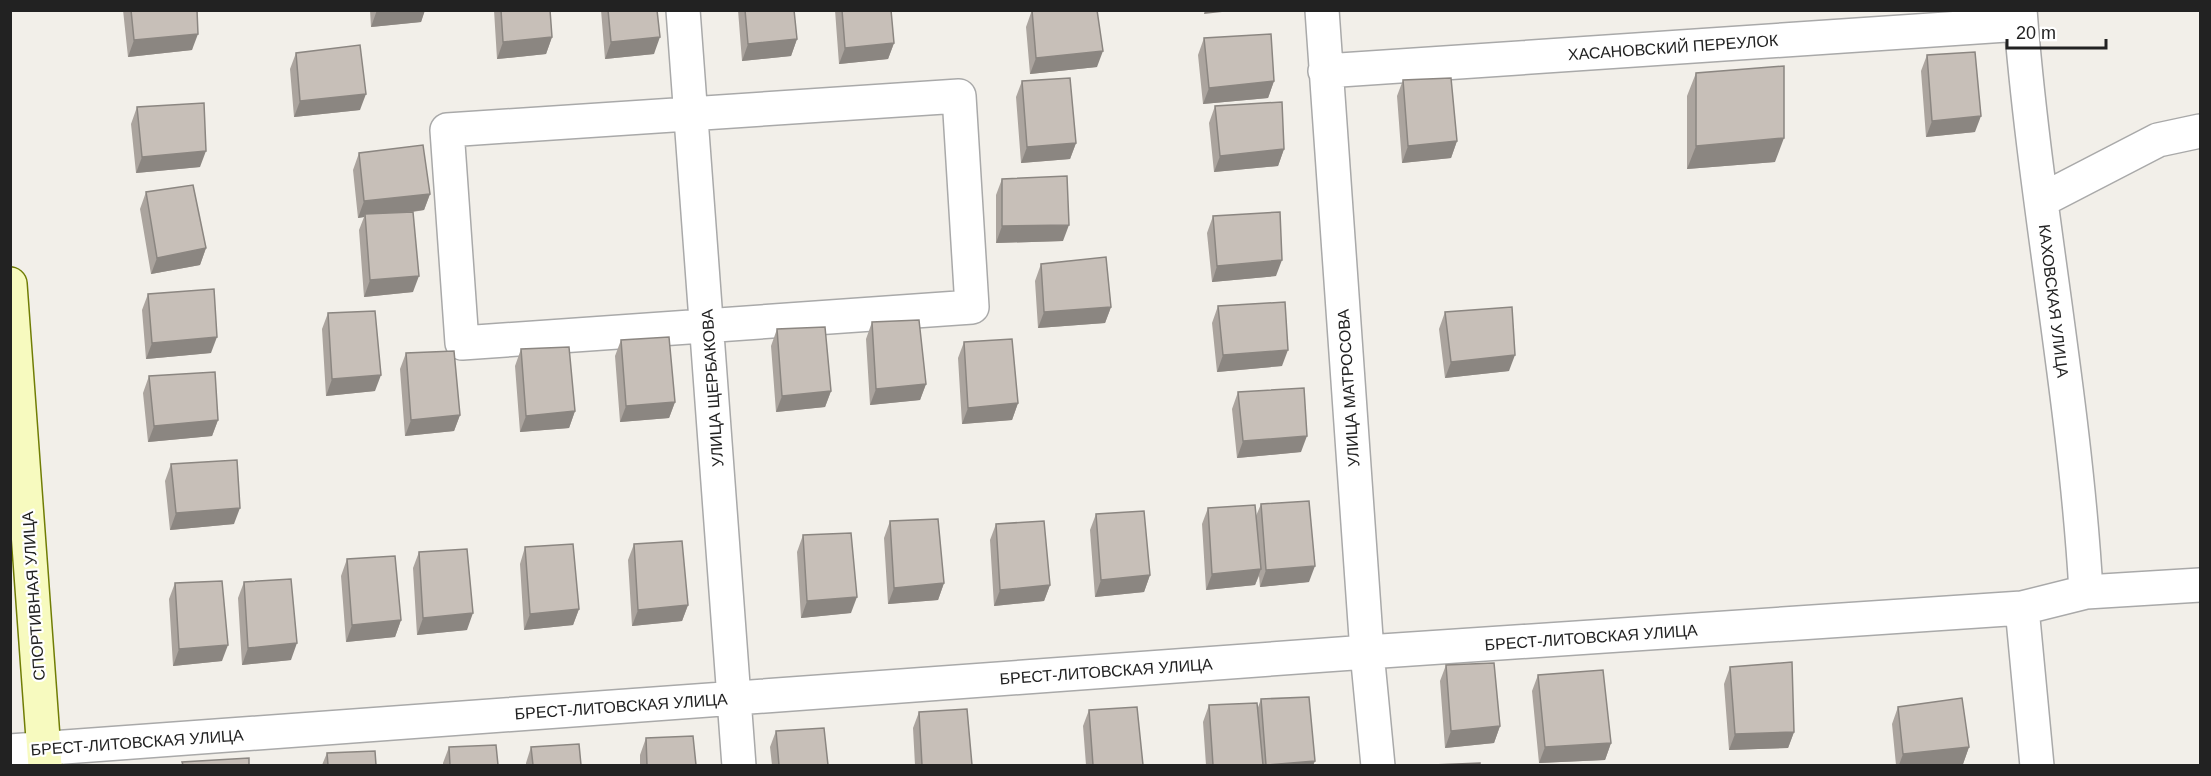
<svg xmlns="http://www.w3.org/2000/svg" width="2211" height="776" viewBox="0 0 2211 776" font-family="Arial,sans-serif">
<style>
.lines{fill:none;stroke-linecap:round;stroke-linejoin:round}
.street-casing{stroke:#a9a9a9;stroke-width:36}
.secondary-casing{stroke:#707d05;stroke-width:36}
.street{stroke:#fff;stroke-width:33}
.secondary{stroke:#f7fabf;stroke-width:33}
.wall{fill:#aba49e}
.shaded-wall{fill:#8b8681}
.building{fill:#c7bfb8;stroke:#8b8681;stroke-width:1.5}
.labels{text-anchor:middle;stroke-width:4.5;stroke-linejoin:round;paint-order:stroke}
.street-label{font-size:16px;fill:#222;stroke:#fff}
</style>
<rect width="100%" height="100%" fill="#f2efe9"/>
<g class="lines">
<defs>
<path id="street" d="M683,10L739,766
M1322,10L1367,652L1378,766
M2020,10C2035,205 2075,397 2086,592
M1325,71L2021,24
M959,96L972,307L462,343L447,130Z
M2042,200L2158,140L2200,131
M2022,608L2037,766
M10,751L1367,652L2022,608L2086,592L2200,585"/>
<path id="secondary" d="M10,284L45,766"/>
</defs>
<use href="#street" class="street-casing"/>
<use href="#secondary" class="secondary-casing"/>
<use href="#street" class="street"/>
<use href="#secondary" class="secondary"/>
</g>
<path class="wall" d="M123,10H197L192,50L128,57Z
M370,10H425L421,22L371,27Z
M494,10H550L552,37L546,54L497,59Z
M601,10H657L654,54L605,59Z
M738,10H794L797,39L791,56L742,61Z
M835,10H891L894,43L888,59L839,64Z
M1032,10L1097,67L1030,74L1026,27Z
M1204,38L1274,81L1268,98L1203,104L1198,55Z
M296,53L360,110L294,117L290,69Z
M1927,55L1975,132L1926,137L1921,71Z
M1696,73L1775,162L1687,169V96Z
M1403,80L1457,141L1451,158L1402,163L1397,96Z
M1022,81L1076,143L1070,159L1021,163L1016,97Z
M1215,106L1284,149L1278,166L1214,172L1209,123Z
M137,107L200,167L136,173L131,124Z
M359,153L430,194L424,210L413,212V292L364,297L359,230L364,217L358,218L353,170Z
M1002,179L1063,241L996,243V195Z
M146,192L206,248L200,265L151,274L140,209Z
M1213,216L1276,276L1212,282L1207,233Z
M1041,264L1111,307L1105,323L1038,328L1035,281Z
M148,294L211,353L146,359L142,310Z
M1218,306L1282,366L1217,372L1212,323Z
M1445,312L1509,371L1445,378L1439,329Z
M328,313L375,391L326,396L322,329Z
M872,322L926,384L920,400L870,405L866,339Z
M777,329L831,391L825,407L776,412L771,346Z
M621,340L675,402L669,418L620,422L615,356Z
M964,342L1018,403L1012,420L962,424L958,358Z
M521,349L575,411L569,428L520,432L515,366Z
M406,353L460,415L454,431L405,436L400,369Z
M149,376L218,420L212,436L148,442L143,393Z
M1238,392L1301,452L1237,458L1232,409Z
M171,464L234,524L170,530L165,481Z
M1261,504L1309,582L1260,587L1259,576L1255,585L1206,590L1202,524L1208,508L1256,516Z
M1096,514L1150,575L1144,592L1095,597L1090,530Z
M890,521L944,583L938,600L888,604L884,538Z
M996,524L1050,585L1044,601L994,606L990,540Z
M803,535L851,613L801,618L797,552Z
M634,544L688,605L682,621L632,626L628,560Z
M525,547L579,609L573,625L524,630L520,564Z
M419,552L467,630L417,635L413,568Z
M347,559L401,620L395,637L346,642L341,576Z
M244,582L291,660L242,665L238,598Z
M175,583L222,661L173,666L169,599Z
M1446,665L1500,726L1494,743L1445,748L1440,681Z
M1730,667L1794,732L1788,748L1729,750L1724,684Z
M1538,675L1611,743L1605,760L1539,763L1532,691Z
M1261,699L1315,761L1313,765H1206L1203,722L1209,705L1257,710Z
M1898,707L1969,747L1963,764L1946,765H1896L1892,724Z
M1089,710L1143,765H1086L1083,726Z
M919,712L972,765H915L913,728Z
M776,731L828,765H772L770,747Z
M646,738L696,765H640V755Z
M449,747L498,765H443V763Z
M531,747L581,765H526V763Z
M327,753L376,765H322Z"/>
<path class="shaded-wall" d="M377,10H425L421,22L371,27Z
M1205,10H1240L1204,14Z
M198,34L192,50L128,57L134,40Z
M552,37L546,54L497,59L503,42Z
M660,37L654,54L605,59L611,42Z
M797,39L791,56L742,61L748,44Z
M894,43L888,59L839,64L845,48Z
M1103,51L1097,67L1030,74L1036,58Z
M1274,81L1268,98L1203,104L1209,88Z
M366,94L360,110L294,117L300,101Z
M1981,116L1975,132L1926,137L1932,121Z
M1784,138L1775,162L1687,169L1696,146Z
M1457,141L1451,158L1402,163L1408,146Z
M1076,143L1070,159L1021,163L1027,147Z
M1284,149L1278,166L1214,172L1220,156Z
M206,151L200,167L136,173L142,157Z
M430,194L424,210L365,217V214L364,217L358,218L364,201Z
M1069,225L1063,241L996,243L1002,226Z
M206,248L200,265L151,274L157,258Z
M1282,260L1276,276L1212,282L1217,266Z
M419,276L413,292L364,297L370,280Z
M1111,307L1105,323L1038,328L1044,312Z
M217,337L211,353L146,359L152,343Z
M1288,350L1282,366L1217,372L1223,355Z
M1515,355L1509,371L1445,378L1451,362Z
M381,375L375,391L326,396L332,379Z
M926,384L920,400L870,405L876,389Z
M831,391L825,407L776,412L782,396Z
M675,402L669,418L620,422L626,406Z
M1018,403L1012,420L962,424L968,408Z
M575,411L569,428L520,432L526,416Z
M460,415L454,431L405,436L411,420Z
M218,420L212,436L148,442L154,426Z
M1307,436L1301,452L1237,458L1243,441Z
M240,508L234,524L170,530L176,513Z
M1315,566L1309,582L1260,587L1266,570Z
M1261,569L1255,585L1206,590L1212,574Z
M1150,575L1144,592L1095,597L1101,580Z
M944,583L938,600L888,604L894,588Z
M1050,585L1044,601L994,606L1000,590Z
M857,597L851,613L801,618L807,601Z
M688,605L682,621L632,626L638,610Z
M579,609L573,625L524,630L530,614Z
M473,613L467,630L417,635L423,618Z
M401,620L395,637L346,642L352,625Z
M297,643L291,660L242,665L248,648Z
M228,645L222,661L173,666L179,649Z
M1500,726L1494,743L1445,748L1451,731Z
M1794,732L1788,748L1729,750L1735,734Z
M1611,743L1605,760L1539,763L1545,747Z
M1969,747L1963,764L1946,765H1899L1903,754Z
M1315,761L1313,765H1266Z"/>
<path class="building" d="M131,10H197L198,34L134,40Z
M501,10H550L552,37L503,42Z
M608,10H657L660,37L611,42Z
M745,10H794L797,39L748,44Z
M842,10H891L894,43L845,48Z
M1032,10H1097L1103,51L1036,58Z
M1271,34L1274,81L1209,88L1204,38Z
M360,45L366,94L300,101L296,53Z
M1975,52L1981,116L1932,121L1927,55Z
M1784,66V138L1696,146V73Z
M1070,78L1076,143L1027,147L1022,81Z
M1451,78L1457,141L1408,146L1403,80Z
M1282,102L1284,149L1220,156L1215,106Z
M204,103L206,151L142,157L137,107Z
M423,145L430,194L364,201L359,153Z
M1067,176L1069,225L1002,226V179Z
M193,185L206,248L157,258L146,192Z
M413,212L419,276L370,280L365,214Z
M1280,212L1282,260L1217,266L1213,216Z
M1106,257L1111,307L1044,312L1041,264Z
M214,289L217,337L152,343L148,294Z
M1285,302L1288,350L1223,355L1218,306Z
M1512,307L1515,355L1451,362L1445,312Z
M375,311L381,375L332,379L328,313Z
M919,320L926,384L876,389L872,322Z
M825,327L831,391L782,396L777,329Z
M669,337L675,402L626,406L621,340Z
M1012,339L1018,403L968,408L964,342Z
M569,347L575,411L526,416L521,349Z
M454,351L460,415L411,420L406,353Z
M215,372L218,420L154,426L149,376Z
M1304,388L1307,436L1243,441L1238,392Z
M237,460L240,508L176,513L171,464Z
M1309,501L1315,566L1266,570L1261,504Z
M1255,505L1261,569L1212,574L1208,508Z
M1144,511L1150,575L1101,580L1096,514Z
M938,519L944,583L894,588L890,521Z
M1044,521L1050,585L1000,590L996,524Z
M851,533L857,597L807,601L803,535Z
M682,541L688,605L638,610L634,544Z
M573,544L579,609L530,614L525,547Z
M467,549L473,613L423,618L419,552Z
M395,556L401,620L352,625L347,559Z
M291,579L297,643L248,648L244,582Z
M222,581L228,645L179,649L175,583Z
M1792,662L1794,732L1735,734L1730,667Z
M1494,663L1500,726L1451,731L1446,665Z
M1603,670L1611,743L1545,747L1538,675Z
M1309,697L1315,761L1266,765L1261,699Z
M1962,698L1969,747L1903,754L1898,707Z
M1257,703L1263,765H1213L1209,705Z
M1137,707L1143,765H1093L1089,710Z
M967,709L972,765H922L919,712Z
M824,728L828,765H779L776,731Z
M693,736L696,765H647L646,738Z
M579,744L581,765H533L531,747Z
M496,745L498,765H450L449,747Z
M375,751L376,765H328L327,753Z
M249,758V765H183L182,762Z
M1480,763V765H1432Z"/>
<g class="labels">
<g class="street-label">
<text transform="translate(1673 47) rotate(-4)" y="6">ХАСАНОВСКИЙ ПЕРЕУЛОК</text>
<text transform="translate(2054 301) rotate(83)" y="6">КАХОВСКАЯ УЛИЦА</text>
<text transform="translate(712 388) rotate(-94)" y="6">УЛИЦА ЩЕРБАКОВА</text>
<text transform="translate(1348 388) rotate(-94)" y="6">УЛИЦА МАТРОСОВА</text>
<text transform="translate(33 596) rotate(-94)" y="6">СПОРТИВНАЯ УЛИЦА</text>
<text transform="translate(1591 637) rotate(-4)" y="6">БРЕСТ-ЛИТОВСКАЯ УЛИЦА</text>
<text transform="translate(1106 671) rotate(-4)" y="6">БРЕСТ-ЛИТОВСКАЯ УЛИЦА</text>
<text transform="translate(621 706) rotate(-4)" y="6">БРЕСТ-ЛИТОВСКАЯ УЛИЦА</text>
<text transform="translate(137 742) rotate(-4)" y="6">БРЕСТ-ЛИТОВСКАЯ УЛИЦА</text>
</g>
</g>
<rect width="2211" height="776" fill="none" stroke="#222222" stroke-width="24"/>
<path d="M2007 39v9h99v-9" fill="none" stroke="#222222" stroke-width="3"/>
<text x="2016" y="39" font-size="18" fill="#222222" stroke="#ffffff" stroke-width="4.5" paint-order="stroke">20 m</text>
</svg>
